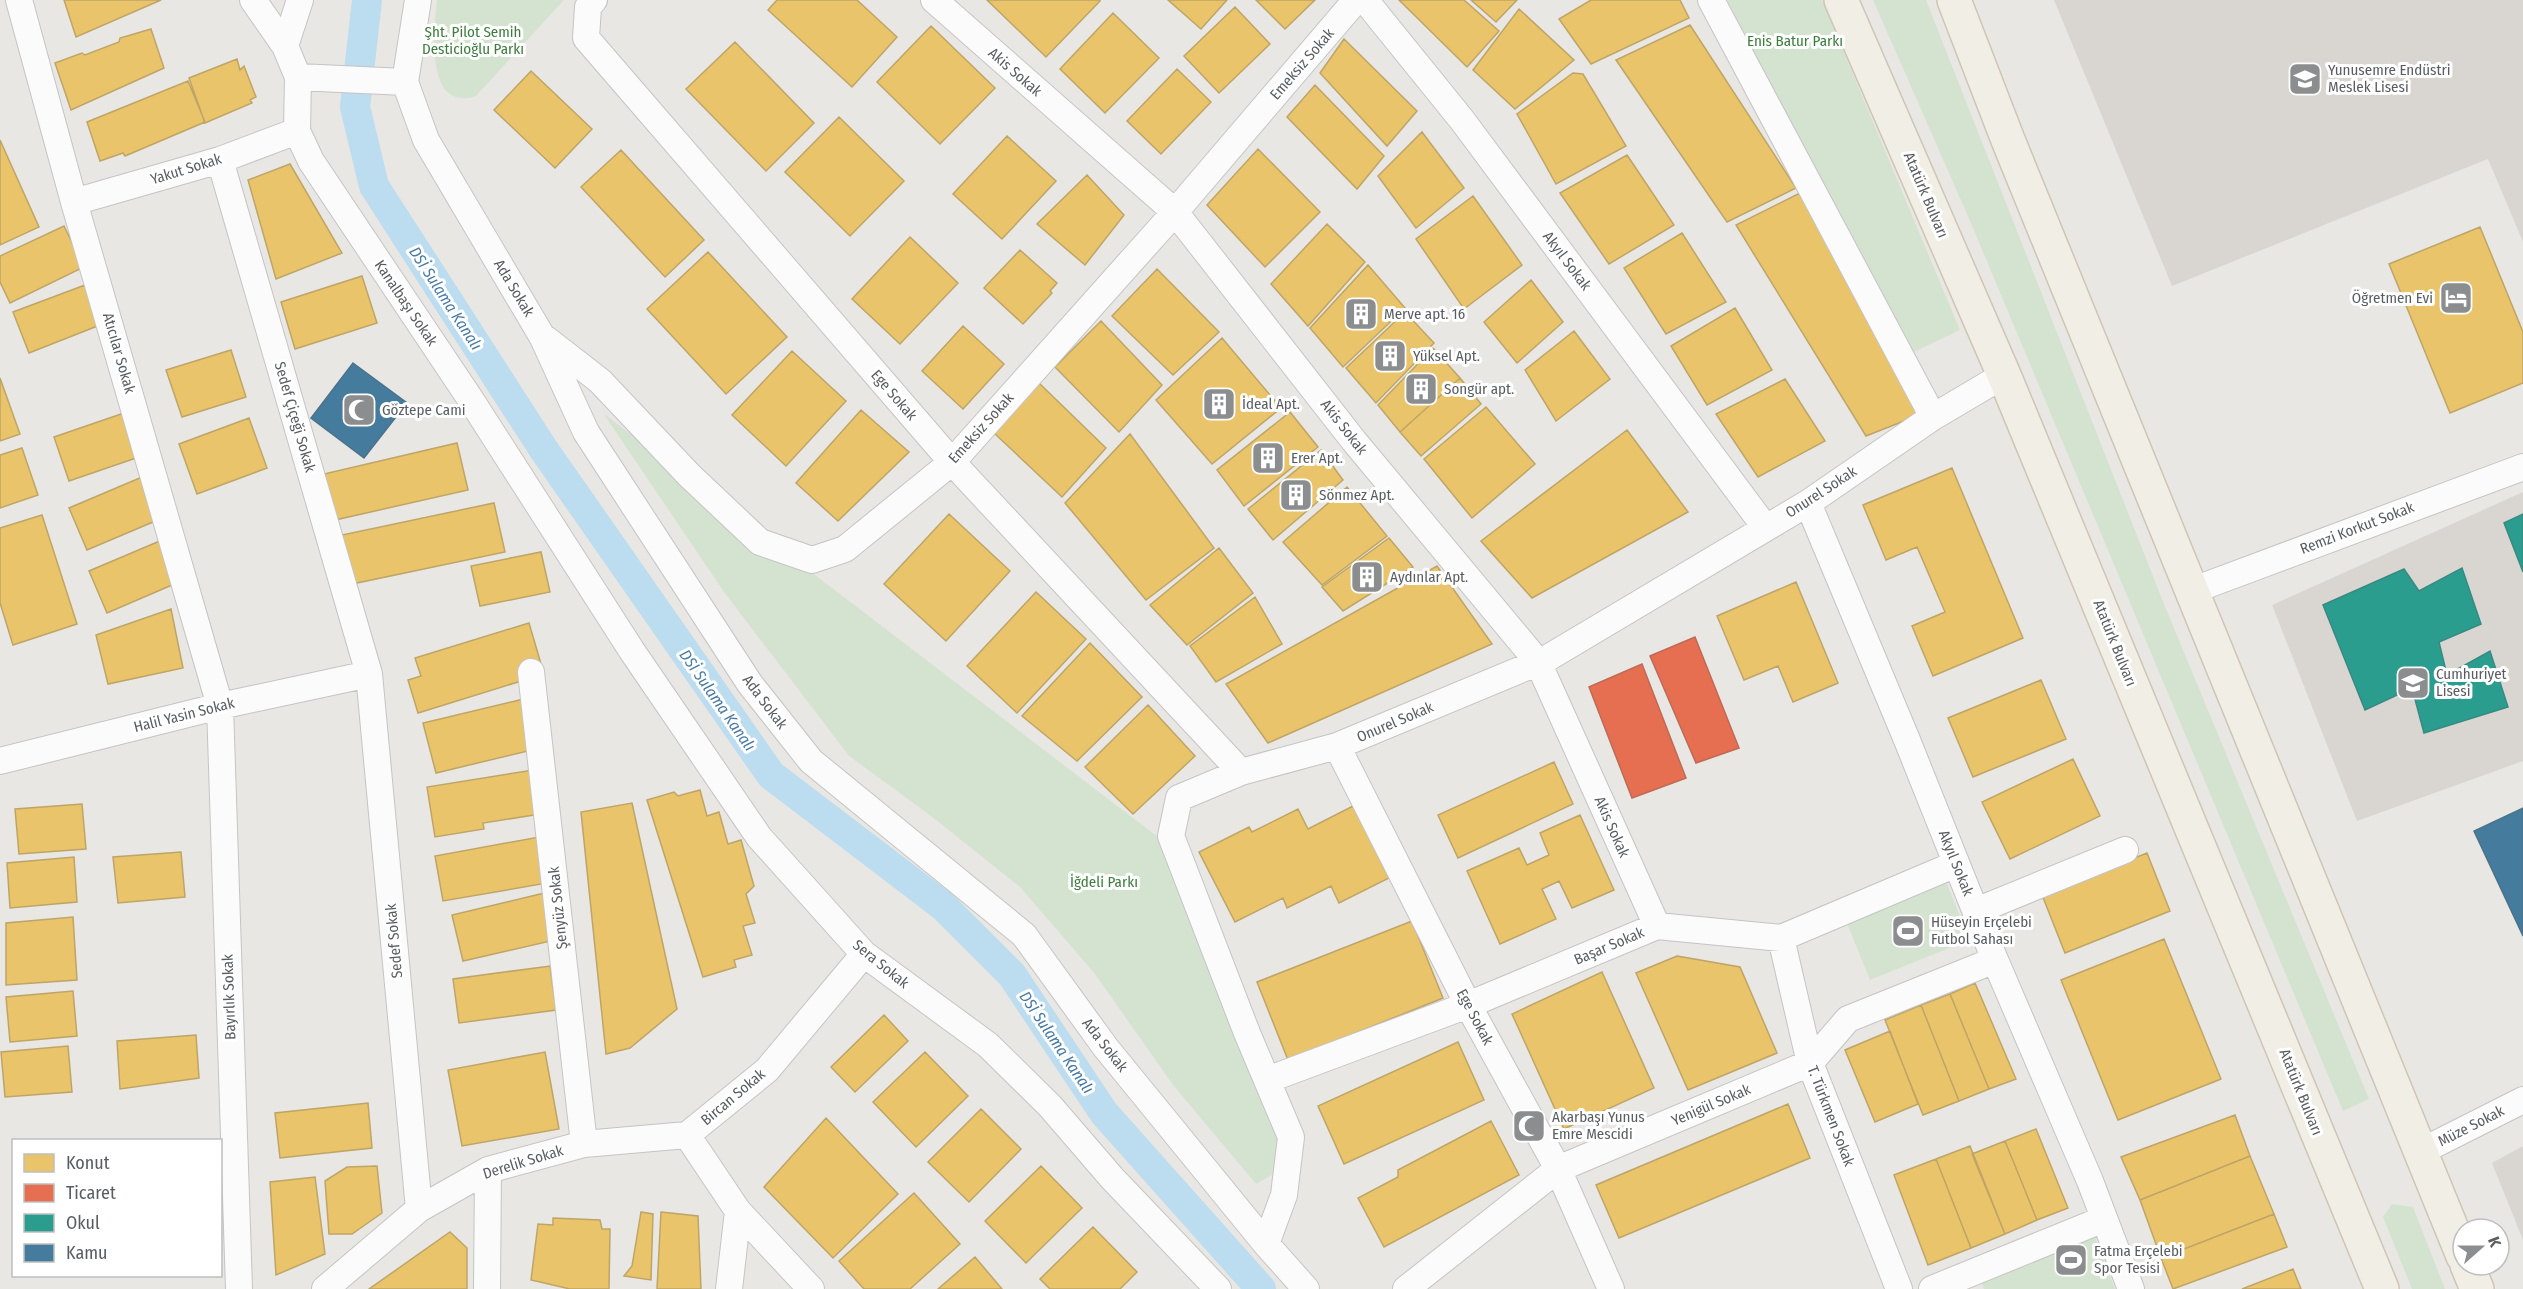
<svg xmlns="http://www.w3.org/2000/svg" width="2523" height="1289" viewBox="0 0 2523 1289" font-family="'Fira Sans Condensed',sans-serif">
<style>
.education{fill:#d9d6d2}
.green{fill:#d4e3d0}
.homes{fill:#e9c46a;stroke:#bea567;stroke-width:1.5}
.shops{fill:#e76f51;stroke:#bd6a56;stroke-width:1.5}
.schools{fill:#2a9d8f;stroke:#388a81;stroke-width:1.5}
.public{fill:#457b9d;stroke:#4b728b;stroke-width:1.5}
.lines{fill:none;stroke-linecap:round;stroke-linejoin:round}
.canal{stroke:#bcdcf0;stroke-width:30}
.street-casing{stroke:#c5c4c4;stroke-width:28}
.primary-casing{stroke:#cfc5b4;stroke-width:36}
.street{stroke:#fcfbfb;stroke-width:26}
.primary{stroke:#f1eee6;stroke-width:33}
.labels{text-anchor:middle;stroke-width:6;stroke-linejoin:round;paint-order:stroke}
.park-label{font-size:15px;fill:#3e7c3d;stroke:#fff}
.street-label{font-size:15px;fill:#5a5d60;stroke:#fff}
.poi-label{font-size:15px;fill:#5a5d60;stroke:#fff;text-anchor:start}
.water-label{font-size:16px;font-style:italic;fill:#487aa4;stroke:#fff}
</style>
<rect width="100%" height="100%" fill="#e9e7e3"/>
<path class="education" d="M2054,0H2523V242L2488,159L2172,286Z
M2523,492V761L2357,821L2272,605Z
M2523,1146V1240L2492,1163Z"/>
<path class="green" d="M437,0H564L476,96C424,113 434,28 437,0Z
M1727,0H1822L1960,330L1912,353Z
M1873,0H1926L2164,604L2369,1099L2343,1111L1970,221Z
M603,413L1158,837L1280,1130L1282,1169L1256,1184L1173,1085L1095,974L1020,887L931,816L849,756L724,592Z
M1946,881L1969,940L1870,980L1846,921Z
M2392,1204L2413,1207L2445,1289H2412L2383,1217Z
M2095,1237L2115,1289H1984L1981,1282Z"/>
<path class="homes" d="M64,0H161L76,37Z
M777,0H857L897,37L852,87L768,10Z
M987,0H1100V1L1046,57Z
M1168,0H1227L1201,29Z
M1256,0H1315L1285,29Z
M1399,0H1464L1499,31L1467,67Z
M1471,0H1517L1496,22Z
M1591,0H1680L1689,18L1591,64L1559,19Z
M1235,7L1270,44L1219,93L1184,56Z
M1519,9L1574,60L1515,109L1473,70Z
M1113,13L1159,58L1105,113L1060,69Z
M1690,25L1796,188L1727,222L1616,60Z
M931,26L995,88L940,144L877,82Z
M151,29L164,68L71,110L55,63L82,53L85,55L119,42L120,38Z
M1344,39L1417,111L1387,146L1320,73Z
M735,42L814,123L766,171L686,89Z
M237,59L240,70L244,66L256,97L250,100L252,103L205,123L189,78Z
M1177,69L1211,102L1161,154L1127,121Z
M531,71L592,129L555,168L494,110Z
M1573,73L1583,74L1626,146L1556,184L1517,114Z
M188,81L205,122L125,156L123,153L100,161L87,122Z
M1315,85L1384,156L1357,189L1287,117Z
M839,117L904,181L850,236L785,172Z
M1422,132L1464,188L1416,228L1378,176Z
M1007,136L1056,181L1002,239L953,194Z
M0,140L39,227L0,245Z
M1258,149L1320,212L1265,267L1207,205Z
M621,150L704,240L665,277L581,187Z
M1627,155L1674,225L1609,264L1560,193Z
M290,164L342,253L276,279L248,180Z
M1087,175L1124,215L1085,265L1037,224Z
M1800,193L1924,413L1866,436L1736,225Z
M1473,196L1522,265L1464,309L1416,239Z
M1327,224L1365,262L1308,326L1271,284Z
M64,226L84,267L10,303L0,282V256Z
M2480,227L2523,332V383L2450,413L2389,264Z
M1682,233L1726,302L1666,334L1624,268Z
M910,237L958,283L900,344L852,299Z
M1020,250L1057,283L1050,291L1052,293L1023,324L984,288Z
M708,252L787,337L726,394L647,309Z
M1368,265L1405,308L1343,367L1310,328Z
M1157,269L1219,332L1173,375L1112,316Z
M362,276L377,323L295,349L281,302Z
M1531,280L1563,322L1517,363L1484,322Z
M85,285L100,325L29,353L13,312Z
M1735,308L1772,370L1707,405L1671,346Z
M1405,312L1434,343L1376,403L1346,368Z
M1101,321L1162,385L1119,432L1055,367Z
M963,326L1004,364L963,409L922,371Z
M1574,331L1610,379L1556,421L1525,370Z
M1222,338L1281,408L1212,464L1156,400Z
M1433,348L1460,378L1400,432L1378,405Z
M231,350L246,397L182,417L166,370Z
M792,351L846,401L786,466L732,415Z
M0,378L20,434L0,441Z
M1460,378L1481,404L1421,456L1400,432Z
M1785,379L1825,441L1758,477L1716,414Z
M1039,383L1106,448L1062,497L994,433Z
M1486,407L1535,464L1472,518L1424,459Z
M861,410L909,452L838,521L796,483Z
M1290,412L1318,447L1244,506L1217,470Z
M124,413L139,457L69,481L54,437Z
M249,418L267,468L197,494L179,444Z
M1627,430L1688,512L1532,598L1481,541Z
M1130,434L1214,548L1146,600L1065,503Z
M457,443L468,490L335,520L324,474Z
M22,448L38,495L0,508V455Z
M1321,450L1343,480L1273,540L1248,509Z
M1952,468L2023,638L1933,676L1912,626L1945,612L1917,547L1886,560L1863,505Z
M142,477L160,519L87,550L69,508Z
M1347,487L1387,536L1322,585L1283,542Z
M494,503L505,552L352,584L342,535Z
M949,514L1010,571L946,641L884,584Z
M42,515L77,624L13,645L0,603V528Z
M1389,538L1413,567L1343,611L1322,587Z
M162,540L179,582L107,613L89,571Z
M1219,548L1253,593L1187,645L1150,605Z
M541,552L550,592L480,606L471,566Z
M1437,566L1492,644L1268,743L1226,684Z
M1796,582L1838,683L1793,702L1778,666L1744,680L1717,616Z
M1036,592L1086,639L1017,713L967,666Z
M1255,597L1282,644L1216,682L1190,646Z
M171,609L183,668L108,684L96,635Z
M529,623L544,674L418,713L408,680L421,676L415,658Z
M1090,643L1142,697L1077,761L1022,716Z
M2041,680L2066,739L1973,777L1948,718Z
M524,699L536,749L436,773L423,723Z
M1148,705L1195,756L1133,814L1085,767Z
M2073,759L2100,816L2010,859L1982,802Z
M1554,762L1573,804L1458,858L1438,815Z
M533,770L541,814L483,823L484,829L435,837L427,787Z
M700,790L707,816L719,812L728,844L741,840L754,886L746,894L755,923L743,926L752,955L734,960L736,967L703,977L647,800L674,792L678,796Z
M632,803L677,1009L630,1048L606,1054L581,812Z
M82,804L86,849L19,854L15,809Z
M1353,806L1389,878L1339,903L1331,886L1287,908L1283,898L1235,922L1199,852L1249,827L1252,832L1298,809L1308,829Z
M1580,815L1614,890L1572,908L1559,881L1542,889L1556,919L1500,944L1467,871L1519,848L1527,865L1549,855L1540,833Z
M539,837L547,883L443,901L435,856Z
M181,852L185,897L118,903L113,857Z
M2147,853L2170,911L2065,953L2042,895Z
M74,857L77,902L10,908L7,863Z
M557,890L568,937L463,961L452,915Z
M73,917L77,980L6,985V923Z
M1412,921L1443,998L1288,1060L1257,982Z
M2164,939L2221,1079L2118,1120L2061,980Z
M1677,956L1740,967L1777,1053L1688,1090L1636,973Z
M550,966L556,1010L459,1023L453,979Z
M1602,972L1654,1088L1564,1129L1512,1014Z
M1975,983L2016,1079L1989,1089L1950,994Z
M73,991L77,1036L10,1042L6,997Z
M1950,994L1989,1089L1959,1101L1921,1005Z
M1921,1005L1959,1101L1923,1115L1885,1020Z
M884,1015L908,1041L855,1092L831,1067Z
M1890,1031L1918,1104L1875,1122L1845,1050Z
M196,1035L199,1078L120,1089L117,1041Z
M1458,1042L1484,1100L1344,1164L1318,1106Z
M68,1046L72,1092L5,1097L1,1052Z
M545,1052L559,1129L462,1146L448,1070Z
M925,1052L968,1096L916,1147L873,1102Z
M368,1103L372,1148L280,1158L275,1113Z
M1788,1104L1810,1158L1619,1238L1596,1185Z
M981,1109L1021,1149L969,1202L928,1162Z
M2235,1115L2250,1156L2140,1200L2121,1157Z
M826,1118L898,1194L833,1258L764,1187Z
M1491,1121L1519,1175L1384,1247L1358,1198L1398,1177V1170Z
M2036,1129L2068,1208L2037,1220L2005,1141Z
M2005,1141L2037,1220L2005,1234L1972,1154Z
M1970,1146L2005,1234L1971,1248L1936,1159Z
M2250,1156L2274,1214L2161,1258L2140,1200Z
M1936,1159L1971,1248L1928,1265L1894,1175Z
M377,1166L382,1213L352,1234H329L325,1181L347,1167Z
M1041,1166L1082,1208L1026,1263L985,1221Z
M315,1177L325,1254L276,1275L270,1182Z
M914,1193L960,1244L910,1289H864L839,1261Z
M641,1212L653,1214L651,1280L624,1276L632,1266Z
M661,1212L698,1216L701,1289H657Z
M2274,1214L2287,1247L2173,1289L2161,1258Z
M553,1218L600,1220L602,1229H610L609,1289H570L531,1280L538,1224L553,1225Z
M1093,1227L1137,1272L1120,1289H1050L1040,1279Z
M450,1232L467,1248V1289H369Z
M975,1257L1002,1289H938Z
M2293,1269L2301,1289H2242Z"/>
<path class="shops" d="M1695,637L1739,748L1696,763L1650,656Z
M1642,664L1686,778L1632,798L1589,687Z"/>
<path class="schools" d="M2523,514V572L2504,523Z
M2462,568L2481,624L2439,642L2447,675L2490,651L2508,707L2424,733L2412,688L2365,710L2323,605L2404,569L2419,591Z"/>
<path class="public" d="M353,363L407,403L364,458L311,418Z
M2523,808V936L2474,831Z"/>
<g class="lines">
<path class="canal" d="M367,0L355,107L374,186L544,450L771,775L943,906L1012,975L1104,1113L1261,1289"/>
<defs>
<path id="street" d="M19,0L74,202L220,706L239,1289
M253,0L285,46L298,77L297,131L311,161L471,400L632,651L759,837L864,954L988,1045L1050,1106L1112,1178L1218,1289
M418,0L405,82L426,140L543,338L586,432L750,684L811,761L1024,935L1106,1048L1266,1244L1306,1289
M594,0L588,7L586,38L952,462L1241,772
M934,0L1175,212L1354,441L1538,662L1657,926
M1365,0L1462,120L1765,527
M1711,0L1933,417
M285,46L300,0
M298,77L405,82
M220,160L369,674L419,1209
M74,202L220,160L297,131
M546,339L600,381L689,475L760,542L812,560L845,549L952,462L1175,212L1356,0
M1808,503L1907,740L1995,960L2090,1181L2131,1289
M2191,591L2523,467
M531,672L584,1144
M1337,746L1468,1005L1558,1169L1611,1289
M0,761L220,706L369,674
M1976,911L2125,850
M1781,938L1810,1063L1899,1289
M1267,1080L1468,1005L1657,926L1781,938L1956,864
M2420,1152L2523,1100
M738,1211L811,1289
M1266,1244L1284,1195L1291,1137L1247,1033L1171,836L1179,798L1241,772L1337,746L1546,659L1808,503L1933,417L2004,375
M325,1289L419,1209L488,1170L584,1144L687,1135
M487,1289L488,1170
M729,1289L738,1211L687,1135L767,1070L864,954
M1406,1289L1558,1169L1810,1063L1848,1019L1995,960
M1932,1289L2104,1219"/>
<path id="primary" d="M1841,0L2004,375L2382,1289
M1954,0L2008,140L2463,1256
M2467,1265L2477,1289"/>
</defs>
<use href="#street" class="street-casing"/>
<use href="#primary" class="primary-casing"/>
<use href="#street" class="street"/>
<use href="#primary" class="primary"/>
</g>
<defs>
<symbol id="school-square" viewBox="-11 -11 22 22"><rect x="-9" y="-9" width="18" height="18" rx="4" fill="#8c8d8e" stroke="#fff"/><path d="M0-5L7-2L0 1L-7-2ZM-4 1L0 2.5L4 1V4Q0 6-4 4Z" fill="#fff"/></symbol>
<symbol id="hotel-square" viewBox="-11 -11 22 22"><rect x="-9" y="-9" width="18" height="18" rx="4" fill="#8c8d8e" stroke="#fff"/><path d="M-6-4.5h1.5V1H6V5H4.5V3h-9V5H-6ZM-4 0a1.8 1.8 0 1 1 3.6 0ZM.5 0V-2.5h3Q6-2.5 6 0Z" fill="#fff"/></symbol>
<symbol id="building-square" viewBox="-11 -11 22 22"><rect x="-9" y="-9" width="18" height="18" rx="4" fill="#8c8d8e" stroke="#fff"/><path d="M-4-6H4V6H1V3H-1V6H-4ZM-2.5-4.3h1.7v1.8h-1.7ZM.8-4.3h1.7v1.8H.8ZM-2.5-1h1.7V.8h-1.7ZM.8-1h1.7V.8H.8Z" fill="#fff"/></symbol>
<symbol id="mosque-square" viewBox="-11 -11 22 22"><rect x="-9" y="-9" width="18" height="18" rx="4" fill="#8c8d8e" stroke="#fff"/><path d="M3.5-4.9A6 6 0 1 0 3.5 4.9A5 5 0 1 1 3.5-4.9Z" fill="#fff"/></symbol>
<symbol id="stadium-square" viewBox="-11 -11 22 22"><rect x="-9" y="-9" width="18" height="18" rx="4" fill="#8c8d8e" stroke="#fff"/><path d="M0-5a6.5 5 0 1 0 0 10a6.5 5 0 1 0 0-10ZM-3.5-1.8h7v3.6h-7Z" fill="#fff"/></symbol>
</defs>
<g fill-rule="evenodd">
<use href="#school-square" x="2286" y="60" width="38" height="38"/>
<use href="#hotel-square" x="2437" y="279" width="38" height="38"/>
<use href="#building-square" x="1342" y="295" width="38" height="38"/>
<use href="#building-square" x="1371" y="337" width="38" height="38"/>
<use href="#building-square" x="1402" y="370" width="38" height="38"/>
<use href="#building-square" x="1200" y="385" width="38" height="38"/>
<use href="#mosque-square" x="340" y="391" width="38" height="38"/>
<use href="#building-square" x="1249" y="439" width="38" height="38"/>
<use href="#building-square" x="1277" y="476" width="38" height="38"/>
<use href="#building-square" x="1348" y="558" width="38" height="38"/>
<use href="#school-square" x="2394" y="664" width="38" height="38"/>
<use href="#stadium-square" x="1889" y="912" width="38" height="38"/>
<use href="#mosque-square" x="1510" y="1107" width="38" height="38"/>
<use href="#stadium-square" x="2052" y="1241" width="38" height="38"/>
</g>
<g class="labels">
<g class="park-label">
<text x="473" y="37">Şht. Pilot Semih<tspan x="473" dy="17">Desticioğlu Parkı</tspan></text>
<text x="1795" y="46">Enis Batur Parkı</text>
<text x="1104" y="887">İğdeli Parkı</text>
</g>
<g class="street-label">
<text transform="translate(1302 64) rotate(-49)" y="5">Emeksiz Sokak</text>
<text transform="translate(1015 72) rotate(41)" y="5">Akis Sokak</text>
<text transform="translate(186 169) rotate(-17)" y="5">Yakut Sokak</text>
<text transform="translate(1926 195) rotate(67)" y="5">Atatürk Bulvarı</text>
<text transform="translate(1567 261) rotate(53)" y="5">Akyıl Sokak</text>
<text transform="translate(514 288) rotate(59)" y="5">Ada Sokak</text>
<text transform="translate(406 303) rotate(56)" y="5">Kanalbaşı Sokak</text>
<text transform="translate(119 353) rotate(74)" y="5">Atıcılar Sokak</text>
<text transform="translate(894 395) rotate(49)" y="5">Ege Sokak</text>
<text transform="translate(295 417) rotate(74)" y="5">Sedef Çiçeği Sokak</text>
<text transform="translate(1344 427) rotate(52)" y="5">Akis Sokak</text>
<text transform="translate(981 428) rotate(-48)" y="5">Emeksiz Sokak</text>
<text transform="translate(1821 492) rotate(-33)" y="5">Onurel Sokak</text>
<text transform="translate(2357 528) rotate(-21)" y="5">Remzi Korkut Sokak</text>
<text transform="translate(2115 643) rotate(68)" y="5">Atatürk Bulvarı</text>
<text transform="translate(765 702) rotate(53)" y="5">Ada Sokak</text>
<text transform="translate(184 715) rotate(-14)" y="5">Halil Yasin Sokak</text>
<text transform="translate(1395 722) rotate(-23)" y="5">Onurel Sokak</text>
<text transform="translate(1612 827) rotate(66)" y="5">Akis Sokak</text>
<text transform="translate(1956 863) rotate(68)" y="5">Akyıl Sokak</text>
<text transform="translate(558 908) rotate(-96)" y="5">Şenyüz Sokak</text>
<text transform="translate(394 941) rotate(-95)" y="5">Sedef Sokak</text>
<text transform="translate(1609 946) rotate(-23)" y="5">Başar Sokak</text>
<text transform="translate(881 964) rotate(39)" y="5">Sera Sokak</text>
<text transform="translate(229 997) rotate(-92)" y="5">Bayırlık Sokak</text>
<text transform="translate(1475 1017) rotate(62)" y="5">Ege Sokak</text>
<text transform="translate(1105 1045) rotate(52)" y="5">Ada Sokak</text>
<text transform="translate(2301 1092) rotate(68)" y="5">Atatürk Bulvarı</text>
<text transform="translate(733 1097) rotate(-40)" y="5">Bircan Sokak</text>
<text transform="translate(1711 1105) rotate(-23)" y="5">Yenigül Sokak</text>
<text transform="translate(1831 1116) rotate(69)" y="5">T. Türkmen Sokak</text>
<text transform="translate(2471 1126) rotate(-27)" y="5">Müze Sokak</text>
<text transform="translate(523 1162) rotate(-17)" y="5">Derelik Sokak</text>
</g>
<g class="poi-label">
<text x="2328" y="75">Yunusemre Endüstri<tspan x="2328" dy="17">Meslek Lisesi</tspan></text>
<text x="2433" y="303" text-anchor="end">Öğretmen Evi</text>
<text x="1384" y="319">Merve apt. 16</text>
<text x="1413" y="361">Yüksel Apt.</text>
<text x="1444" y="394">Songür apt.</text>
<text x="1242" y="409">İdeal Apt.</text>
<text x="382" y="415">Göztepe Cami</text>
<text x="1291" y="463">Erer Apt.</text>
<text x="1319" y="500">Sönmez Apt.</text>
<text x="1390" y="582">Aydınlar Apt.</text>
<text x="2436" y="679">Cumhuriyet<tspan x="2436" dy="17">Lisesi</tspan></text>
<text x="1931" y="927">Hüseyin Erçelebi<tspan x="1931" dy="17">Futbol Sahası</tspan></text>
<text x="1552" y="1122">Akarbaşı Yunus<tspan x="1552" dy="17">Emre Mescidi</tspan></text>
<text x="2094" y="1256">Fatma Erçelebi<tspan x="2094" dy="17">Spor Tesisi</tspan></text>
</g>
<g class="water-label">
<text transform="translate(446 298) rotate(57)" y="6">DSİ Sulama Kanalı</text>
<text transform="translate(718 700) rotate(55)" y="6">DSİ Sulama Kanalı</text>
<text transform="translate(1057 1042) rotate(56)" y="6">DSİ Sulama Kanalı</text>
</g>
</g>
<rect x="12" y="1139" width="210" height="138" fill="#ffffff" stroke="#bdbebf" stroke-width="1.5"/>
<rect x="24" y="1154" width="30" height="18" fill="#e9c46a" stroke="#bdbebf" stroke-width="1.5"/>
<text x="66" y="1169" font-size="18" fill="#5a5d60">Konut</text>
<rect x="24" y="1184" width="30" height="18" fill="#e76f51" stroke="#bdbebf" stroke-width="1.5"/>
<text x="66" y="1199" font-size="18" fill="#5a5d60">Ticaret</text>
<rect x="24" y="1214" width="30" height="18" fill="#2a9d8f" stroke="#bdbebf" stroke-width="1.5"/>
<text x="66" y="1229" font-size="18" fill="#5a5d60">Okul</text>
<rect x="24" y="1244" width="30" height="18" fill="#457b9d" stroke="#bdbebf" stroke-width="1.5"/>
<text x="66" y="1259" font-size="18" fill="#5a5d60">Kamu</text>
<g transform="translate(2481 1247) rotate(69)"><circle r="28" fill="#ffffff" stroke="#bdbebf" stroke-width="1.5"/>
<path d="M0-4.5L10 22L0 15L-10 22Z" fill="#8c8d8e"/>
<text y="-9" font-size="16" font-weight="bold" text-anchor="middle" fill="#5a5d60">K</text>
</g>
</svg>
